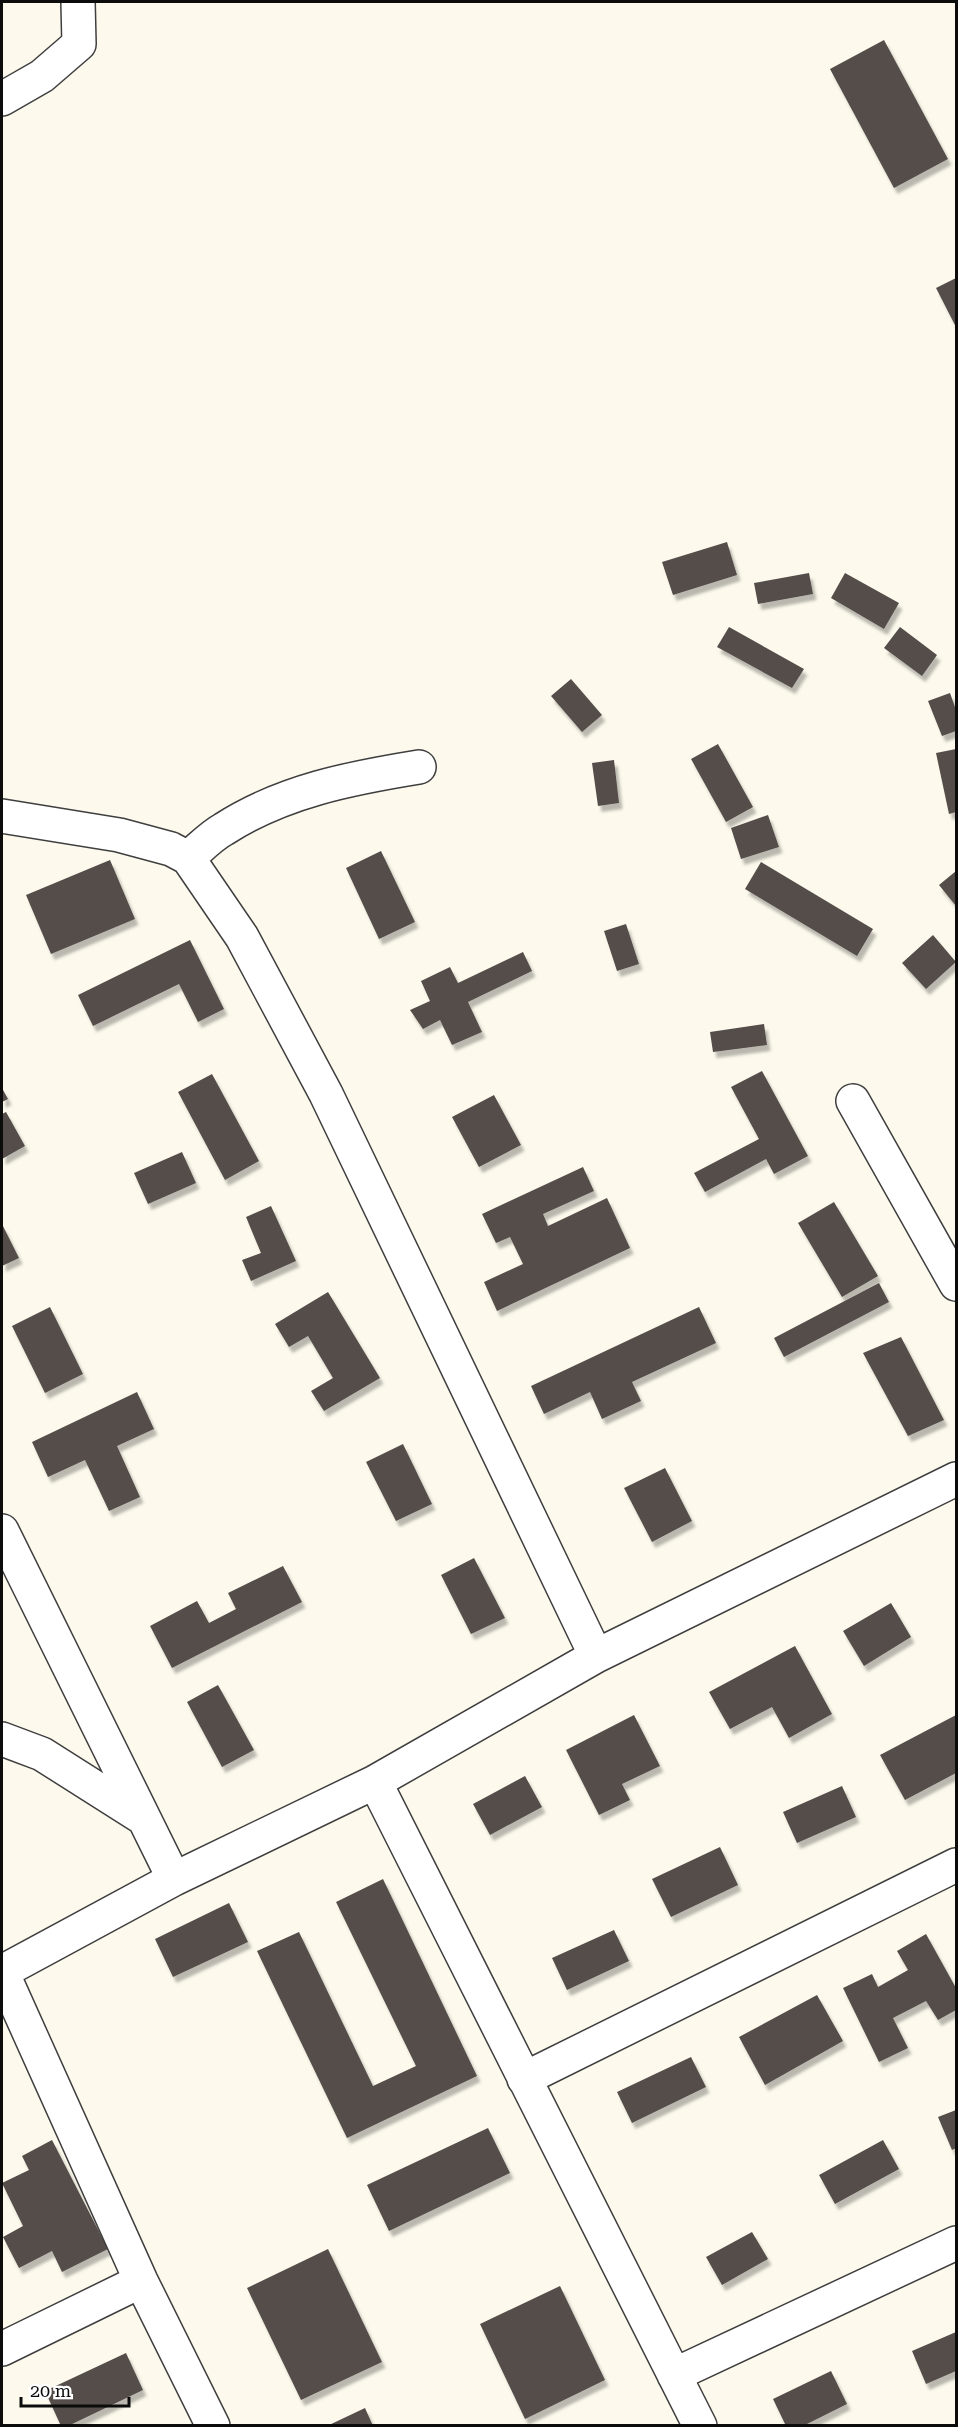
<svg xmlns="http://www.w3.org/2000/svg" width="958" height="2427" viewBox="0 0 958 2427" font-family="'Roboto Serif',serif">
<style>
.building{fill:#544d4a;filter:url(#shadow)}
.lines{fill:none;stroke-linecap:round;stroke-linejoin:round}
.minor-casing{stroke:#3f3f3f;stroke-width:36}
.minor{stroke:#fff;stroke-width:33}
</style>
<defs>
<filter id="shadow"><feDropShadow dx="3.5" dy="6" stdDeviation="1.5" flood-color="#0004"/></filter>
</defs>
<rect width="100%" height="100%" fill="#fdfaed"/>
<path class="building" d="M884,40L948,159L894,188L830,69Z
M956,278V327L936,288Z
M727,542L737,575L673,595L662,562Z
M809,573L813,594L758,604L754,583Z
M845,573L899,603L884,629L831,598Z
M729,627L804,669L792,688L717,647Z
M900,627L937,655L922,676L884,648Z
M571,679L602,715L582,732L551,696Z
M950,693L956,710V731L942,736L928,701Z
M718,744L753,807L726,822L691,759Z
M956,749V812L949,814L936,753Z
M614,760L619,803L598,806L592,763Z
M768,815L779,847L741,859L731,828Z
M381,851L415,922L379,939L346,868Z
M110,860L135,919L51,954L26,895Z
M761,862L873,929L857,956L745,889Z
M956,871V906L939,885Z
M626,924L639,964L617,971L604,931Z
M933,935L956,962L926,989L902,963Z
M190,940L224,1009L198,1022L179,984L93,1026L78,995Z
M523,952L532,971L468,1002L482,1032L452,1045L440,1020L423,1029L410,1010L430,1001L421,981L450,967L458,983Z
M764,1024L767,1045L713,1052L710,1032Z
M762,1071L808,1156L774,1174L766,1159L705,1192L694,1173L759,1139L731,1087Z
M212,1074L259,1161L225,1180L178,1092Z
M2,1088L8,1099L2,1102Z
M494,1095L521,1145L479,1167L452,1117Z
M6,1112L25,1146L2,1159V1114Z
M182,1152L196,1183L148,1204L134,1173Z
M583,1167L594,1191L543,1214L548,1226L607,1198L630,1248L497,1311L484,1282L523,1264L510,1237L496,1243L482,1214Z
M834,1202L878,1276L842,1297L798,1223Z
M271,1206L296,1261L251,1281L242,1260L261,1253L246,1217Z
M2,1224L19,1258L2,1266Z
M879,1283L889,1302L784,1357L774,1338Z
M328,1292L380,1378L324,1411L311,1391L333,1378L308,1336L289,1347L275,1324Z
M50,1307L83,1374L45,1393L12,1326Z
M699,1307L716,1343L632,1382L641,1401L602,1419L590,1392L544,1414L531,1386Z
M901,1337L944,1420L908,1436L863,1353Z
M137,1392L154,1429L117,1446L140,1497L109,1511L85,1460L48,1477L32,1442Z
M403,1444L432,1504L396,1521L366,1462Z
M665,1468L692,1521L652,1542L624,1488Z
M474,1558L505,1618L471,1634L441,1575Z
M283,1566L302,1602L172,1668L150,1626L197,1601L209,1623L236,1609L228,1593Z
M891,1603L911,1637L864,1666L843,1631Z
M795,1646L832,1714L789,1738L772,1707L730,1729L709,1692Z
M218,1685L254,1750L222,1767L187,1702Z
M634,1715L660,1766L622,1784L630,1800L599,1815L566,1750Z
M956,1715V1773L905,1800L880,1755Z
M525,1776L542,1807L490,1835L473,1804Z
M842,1786L856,1817L797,1843L783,1812Z
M720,1847L738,1885L671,1917L652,1879Z
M383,1879L477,2076L347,2138L257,1951L299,1932L373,2086L416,2066L336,1902Z
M229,1903L248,1942L173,1977L155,1939Z
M614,1930L629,1961L567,1990L552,1958Z
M926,1934L956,1988V2010L938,2020L926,2001L893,2018L908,2048L879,2062L843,1988L872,1974L878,1987L908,1970L897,1951Z
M817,1995L843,2041L765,2085L739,2037Z
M691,2057L706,2087L632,2123L617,2092Z
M956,2110V2148L952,2150L938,2117Z
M488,2128L510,2173L389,2231L367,2185Z
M52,2140L108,2249L62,2272L52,2251L19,2268L3,2237L23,2226L2,2183L29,2170L22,2156Z
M883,2140L899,2169L835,2204L819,2175Z
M752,2232L768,2259L722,2285L706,2257Z
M328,2249L382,2362L301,2400L247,2288Z
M560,2286L605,2380L525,2419L480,2324Z
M956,2332V2371L926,2384L912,2351Z
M126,2353L143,2390L68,2426H61L45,2391Z
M831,2371L847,2404L803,2426H786L773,2399Z
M365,2408L373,2426H327Z"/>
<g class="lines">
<defs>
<path id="minor" d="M2,99L42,76L79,44L78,2
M2,816L119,835L171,849L188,858L242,937L326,1094L596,1656
M188,858C200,848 211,836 224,829C283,791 351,778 419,767
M853,1101L956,1284
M2,1531L174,1879
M2,1739L42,1754L143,1818
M375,1782L700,2426
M2,1972L174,1879L375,1782L596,1656L956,1479
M2,1972L141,2281L213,2426
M524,2079L956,1865
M2,2349L141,2281
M674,2375L956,2243"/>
</defs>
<use href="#minor" class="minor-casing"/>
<use href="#minor" class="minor"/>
</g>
<rect width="958" height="2427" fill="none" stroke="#0c0c0c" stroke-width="6"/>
<path d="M21 2397v9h108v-9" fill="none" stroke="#0c0c0c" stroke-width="3"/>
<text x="30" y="2397" font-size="18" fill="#0c0c0c" stroke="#ffffff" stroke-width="4.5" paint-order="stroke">20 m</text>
</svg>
